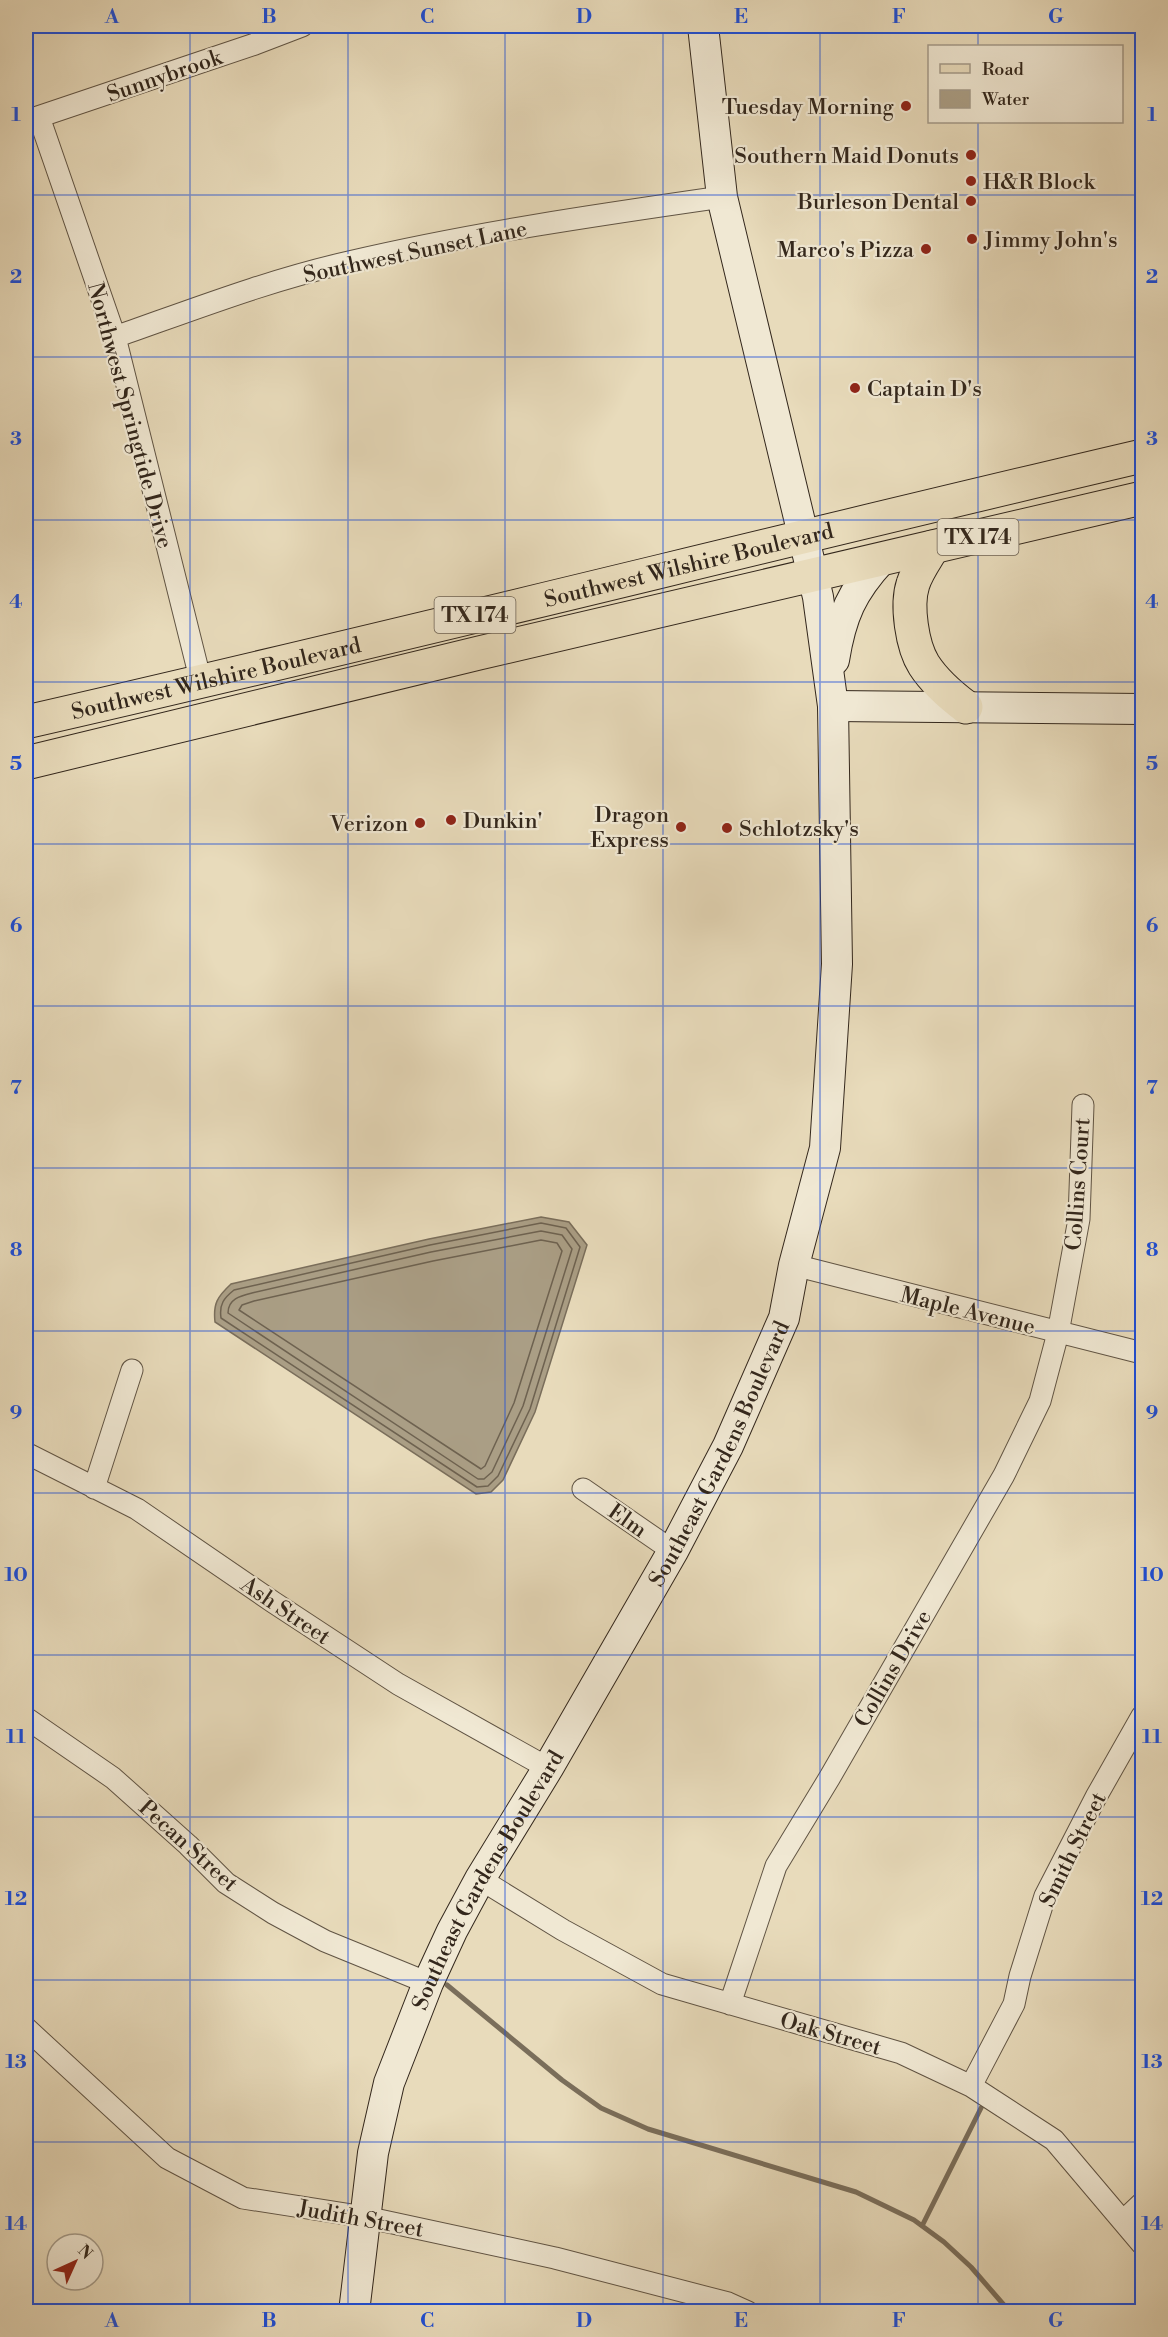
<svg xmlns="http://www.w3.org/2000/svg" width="1168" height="2337" viewBox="0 0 1168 2337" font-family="'Libre Bodoni',serif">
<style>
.water{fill:#aa9e85;stroke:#7a6e5b;stroke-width:1.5}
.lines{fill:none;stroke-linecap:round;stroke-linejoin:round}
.shore{stroke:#6e6250;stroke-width:1.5}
.stream{stroke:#7a6e5b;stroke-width:5}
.street-casing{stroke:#605444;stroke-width:23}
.secondary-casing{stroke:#33271c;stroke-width:32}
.primary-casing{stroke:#33271c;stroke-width:35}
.street{stroke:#f0e8d3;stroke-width:21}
.secondary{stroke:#f0e8d3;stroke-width:30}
.primary{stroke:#e8dbbb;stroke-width:33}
.grid{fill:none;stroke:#1d4ed8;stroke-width:1.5;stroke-opacity:0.55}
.poi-dot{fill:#8f2418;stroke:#f0e8d3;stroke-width:2}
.labels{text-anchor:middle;stroke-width:4.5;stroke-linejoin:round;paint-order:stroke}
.shield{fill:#f0e8d3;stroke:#6c6153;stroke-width:1.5}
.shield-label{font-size:21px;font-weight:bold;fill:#33271c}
.street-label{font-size:22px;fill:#33271c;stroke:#f0e8d3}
.poi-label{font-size:22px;fill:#33271c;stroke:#f0e8d3;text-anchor:end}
.neatline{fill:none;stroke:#1d4ed8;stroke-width:2}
.grid-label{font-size:20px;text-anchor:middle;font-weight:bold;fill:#1d4ed8}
</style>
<rect width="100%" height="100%" fill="#e8dbbb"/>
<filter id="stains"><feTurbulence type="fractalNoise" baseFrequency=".00333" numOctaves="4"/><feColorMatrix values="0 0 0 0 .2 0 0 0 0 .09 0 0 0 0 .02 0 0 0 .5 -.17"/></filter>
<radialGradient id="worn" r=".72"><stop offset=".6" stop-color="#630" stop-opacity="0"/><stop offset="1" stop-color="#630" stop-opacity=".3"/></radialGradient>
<path class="water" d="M541,1217L569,1222L587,1245L535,1412L503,1480L491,1492L476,1494L215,1322C213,1304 217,1297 231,1284L429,1239Z"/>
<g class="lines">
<path class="shore" d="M541,1223L566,1228L580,1247L530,1409L498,1476L488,1486L477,1487L221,1318C219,1304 224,1298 234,1290L430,1245Z
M541,1231L562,1235L572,1249L523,1406L492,1472L484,1479H478L228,1313C228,1299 240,1296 252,1293L431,1252Z
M541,1240L557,1243L562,1251L514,1403L485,1466L481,1469L239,1310L242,1305L254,1301L433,1261Z"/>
<path class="stream" d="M447,1985L562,2080L601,2108L648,2129L856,2192L914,2220L944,2242L971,2267L1010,2312
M922,2226L981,2108"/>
<defs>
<path id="street" d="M39,117L115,337L201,682
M26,121L255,44L302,26
M115,337C192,310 269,280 349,262C473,233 597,215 722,197
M794,1265L1142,1353
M26,1453L137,1509L273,1602L398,1684L548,1768
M94,1488L132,1370
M583,1489L673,1551
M26,1718L113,1778L188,1845L226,1883L273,1913L325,1941L428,1983
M480,1879L563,1930L662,1984L901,2053L971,2086L1054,2140L1142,2244
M730,2004L776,1866L830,1777L1004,1475L1040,1401L1058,1333L1079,1219L1083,1105
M26,2028L167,2158L243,2198L365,2217L555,2258L728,2303L748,2312
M971,2086L1014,2004L1020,1976L1045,1896L1096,1797L1142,1716
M1123,2221L1142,2203"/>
<g id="secondary">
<path d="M834,660C841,616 852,591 882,559"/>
<path d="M833,706L1142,709"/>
<path id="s1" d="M354,2312L373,2153L389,2083L428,1983L452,1931L480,1879L548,1768L673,1551L728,1446L784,1318L794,1265L825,1148L837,964L833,706L818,597L722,197L703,26"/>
</g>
<g id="primary">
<path d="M933,547C926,559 917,571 913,584C906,605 912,646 924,665C935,682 950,695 966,707"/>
<path id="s2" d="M26,722C399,637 770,543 1142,456"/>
<path d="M26,763L479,653L1142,498"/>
</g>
</defs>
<use href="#street" class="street-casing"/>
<use href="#secondary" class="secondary-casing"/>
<use href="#primary" class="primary-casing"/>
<use href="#street" class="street"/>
<use href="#secondary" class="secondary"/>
<use href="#primary" class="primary"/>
</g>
<path class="grid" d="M190,26V2312M348,26V2312M505,26V2312M663,26V2312M820,26V2312M978,26V46M978,122V2312M26,195H1142M26,357H1142M26,520H1142M26,682H1142M26,844H1142M26,1006H1142M26,1168H1142M26,1331H1142M26,1493H1142M26,1655H1142M26,1817H1142M26,1980H1142M26,2142H1142"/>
<g class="poi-dot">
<circle cx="906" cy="106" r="6"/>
<circle cx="971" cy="155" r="6"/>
<circle cx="971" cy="181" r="6"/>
<circle cx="971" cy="201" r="6"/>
<circle cx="972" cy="239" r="6"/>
<circle cx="926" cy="249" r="6"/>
<circle cx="855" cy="388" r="6"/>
<circle cx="451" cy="820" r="6"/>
<circle cx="420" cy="823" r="6"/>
<circle cx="681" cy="827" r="6"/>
<circle cx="727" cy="828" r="6"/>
</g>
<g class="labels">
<g class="shield">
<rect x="937.5" y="519" width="81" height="36" rx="4.5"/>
<rect x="434.5" y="597" width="81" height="36" rx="4.5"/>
</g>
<g class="shield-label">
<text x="978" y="544">TX 174</text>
<text x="475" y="622">TX 174</text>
</g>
<g class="street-label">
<text transform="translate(164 75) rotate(-19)" y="8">Sunnybrook</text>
<text transform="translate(415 251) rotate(-12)" y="8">Southwest Sunset Lane</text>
<text transform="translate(131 415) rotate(75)" y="8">Northwest Springtide Drive</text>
<text dy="8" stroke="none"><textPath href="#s2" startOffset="681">Southwest Wilshire Boulevard</textPath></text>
<text dy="8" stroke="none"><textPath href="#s2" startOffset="195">Southwest Wilshire Boulevard</textPath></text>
<text transform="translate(1077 1184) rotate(-86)" y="8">Collins Court</text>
<text transform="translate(968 1310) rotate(14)" y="8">Maple Avenue</text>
<text dy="8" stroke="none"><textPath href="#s1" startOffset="944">Southeast Gardens Boulevard</textPath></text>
<text transform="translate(628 1520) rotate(35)" y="8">Elm</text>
<text transform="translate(286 1610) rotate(34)" y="8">Ash Street</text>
<text transform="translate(892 1668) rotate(-60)" y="8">Collins Drive</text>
<text transform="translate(189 1845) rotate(42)" y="8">Pecan Street</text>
<text transform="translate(1072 1849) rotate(-64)" y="8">Smith Street</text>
<text dy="8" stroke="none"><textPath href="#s1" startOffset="458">Southeast Gardens Boulevard</textPath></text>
<text transform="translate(831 2033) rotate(16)" y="8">Oak Street</text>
<text transform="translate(361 2218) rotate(10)" y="8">Judith Street</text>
</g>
<g class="poi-label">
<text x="894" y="114">Tuesday Morning</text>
<text x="959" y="163">Southern Maid Donuts</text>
<text x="983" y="189" text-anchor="start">H&amp;R Block</text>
<text x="959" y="209">Burleson Dental</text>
<text x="984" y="247" text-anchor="start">Jimmy John's</text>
<text x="914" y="257">Marco's Pizza</text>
<text x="867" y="396" text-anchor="start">Captain D's</text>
<text x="669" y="822">Dragon<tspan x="669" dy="25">Express</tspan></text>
<text x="463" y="828" text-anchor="start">Dunkin'</text>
<text x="408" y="831">Verizon</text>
<text x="739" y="836" text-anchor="start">Schlotzsky's</text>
</g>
</g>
<rect width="1168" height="2337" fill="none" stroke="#e8dbbb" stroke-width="66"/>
<rect x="928" y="45" width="195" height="78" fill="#f0e8d3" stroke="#a49b8a" stroke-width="1.5"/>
<rect x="940" y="64" width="30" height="9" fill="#e8dbbb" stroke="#a49b8a" stroke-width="1.5"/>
<text x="982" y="75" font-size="18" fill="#33271c">Road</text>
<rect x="940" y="90" width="30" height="18" fill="#aa9e85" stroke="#a49b8a" stroke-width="1.5"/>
<text x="982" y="105" font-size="18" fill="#33271c">Water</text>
<g transform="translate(75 2262) rotate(45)"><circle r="28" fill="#f0e8d3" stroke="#a49b8a" stroke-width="1.5"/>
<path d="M0-4.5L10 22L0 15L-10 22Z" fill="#8f2418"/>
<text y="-9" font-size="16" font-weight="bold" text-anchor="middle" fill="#33271c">N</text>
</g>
<rect x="33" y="33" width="1102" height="2271" class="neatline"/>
<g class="grid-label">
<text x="112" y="23">A</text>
<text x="269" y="23">B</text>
<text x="427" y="23">C</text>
<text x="584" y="23">D</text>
<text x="741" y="23">E</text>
<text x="899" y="23">F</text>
<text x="1056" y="23">G</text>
<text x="16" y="121">1</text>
<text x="1152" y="121">1</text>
<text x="16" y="283">2</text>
<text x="1152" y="283">2</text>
<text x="16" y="445">3</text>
<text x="1152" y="445">3</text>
<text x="16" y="608">4</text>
<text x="1152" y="608">4</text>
<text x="16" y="770">5</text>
<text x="1152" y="770">5</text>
<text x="16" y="932">6</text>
<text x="1152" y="932">6</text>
<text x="16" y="1094">7</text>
<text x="1152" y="1094">7</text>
<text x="16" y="1256">8</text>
<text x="1152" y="1256">8</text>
<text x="16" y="1419">9</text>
<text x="1152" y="1419">9</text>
<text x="16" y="1581">10</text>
<text x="1152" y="1581">10</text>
<text x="16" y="1743">11</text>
<text x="1152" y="1743">11</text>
<text x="16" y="1905">12</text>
<text x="1152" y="1905">12</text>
<text x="16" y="2068">13</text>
<text x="1152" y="2068">13</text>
<text x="16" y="2230">14</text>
<text x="1152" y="2230">14</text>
<text x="112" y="2327">A</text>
<text x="269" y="2327">B</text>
<text x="427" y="2327">C</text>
<text x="584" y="2327">D</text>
<text x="741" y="2327">E</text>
<text x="899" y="2327">F</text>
<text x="1056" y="2327">G</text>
</g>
<rect width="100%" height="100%" filter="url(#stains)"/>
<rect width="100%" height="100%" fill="url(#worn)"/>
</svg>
